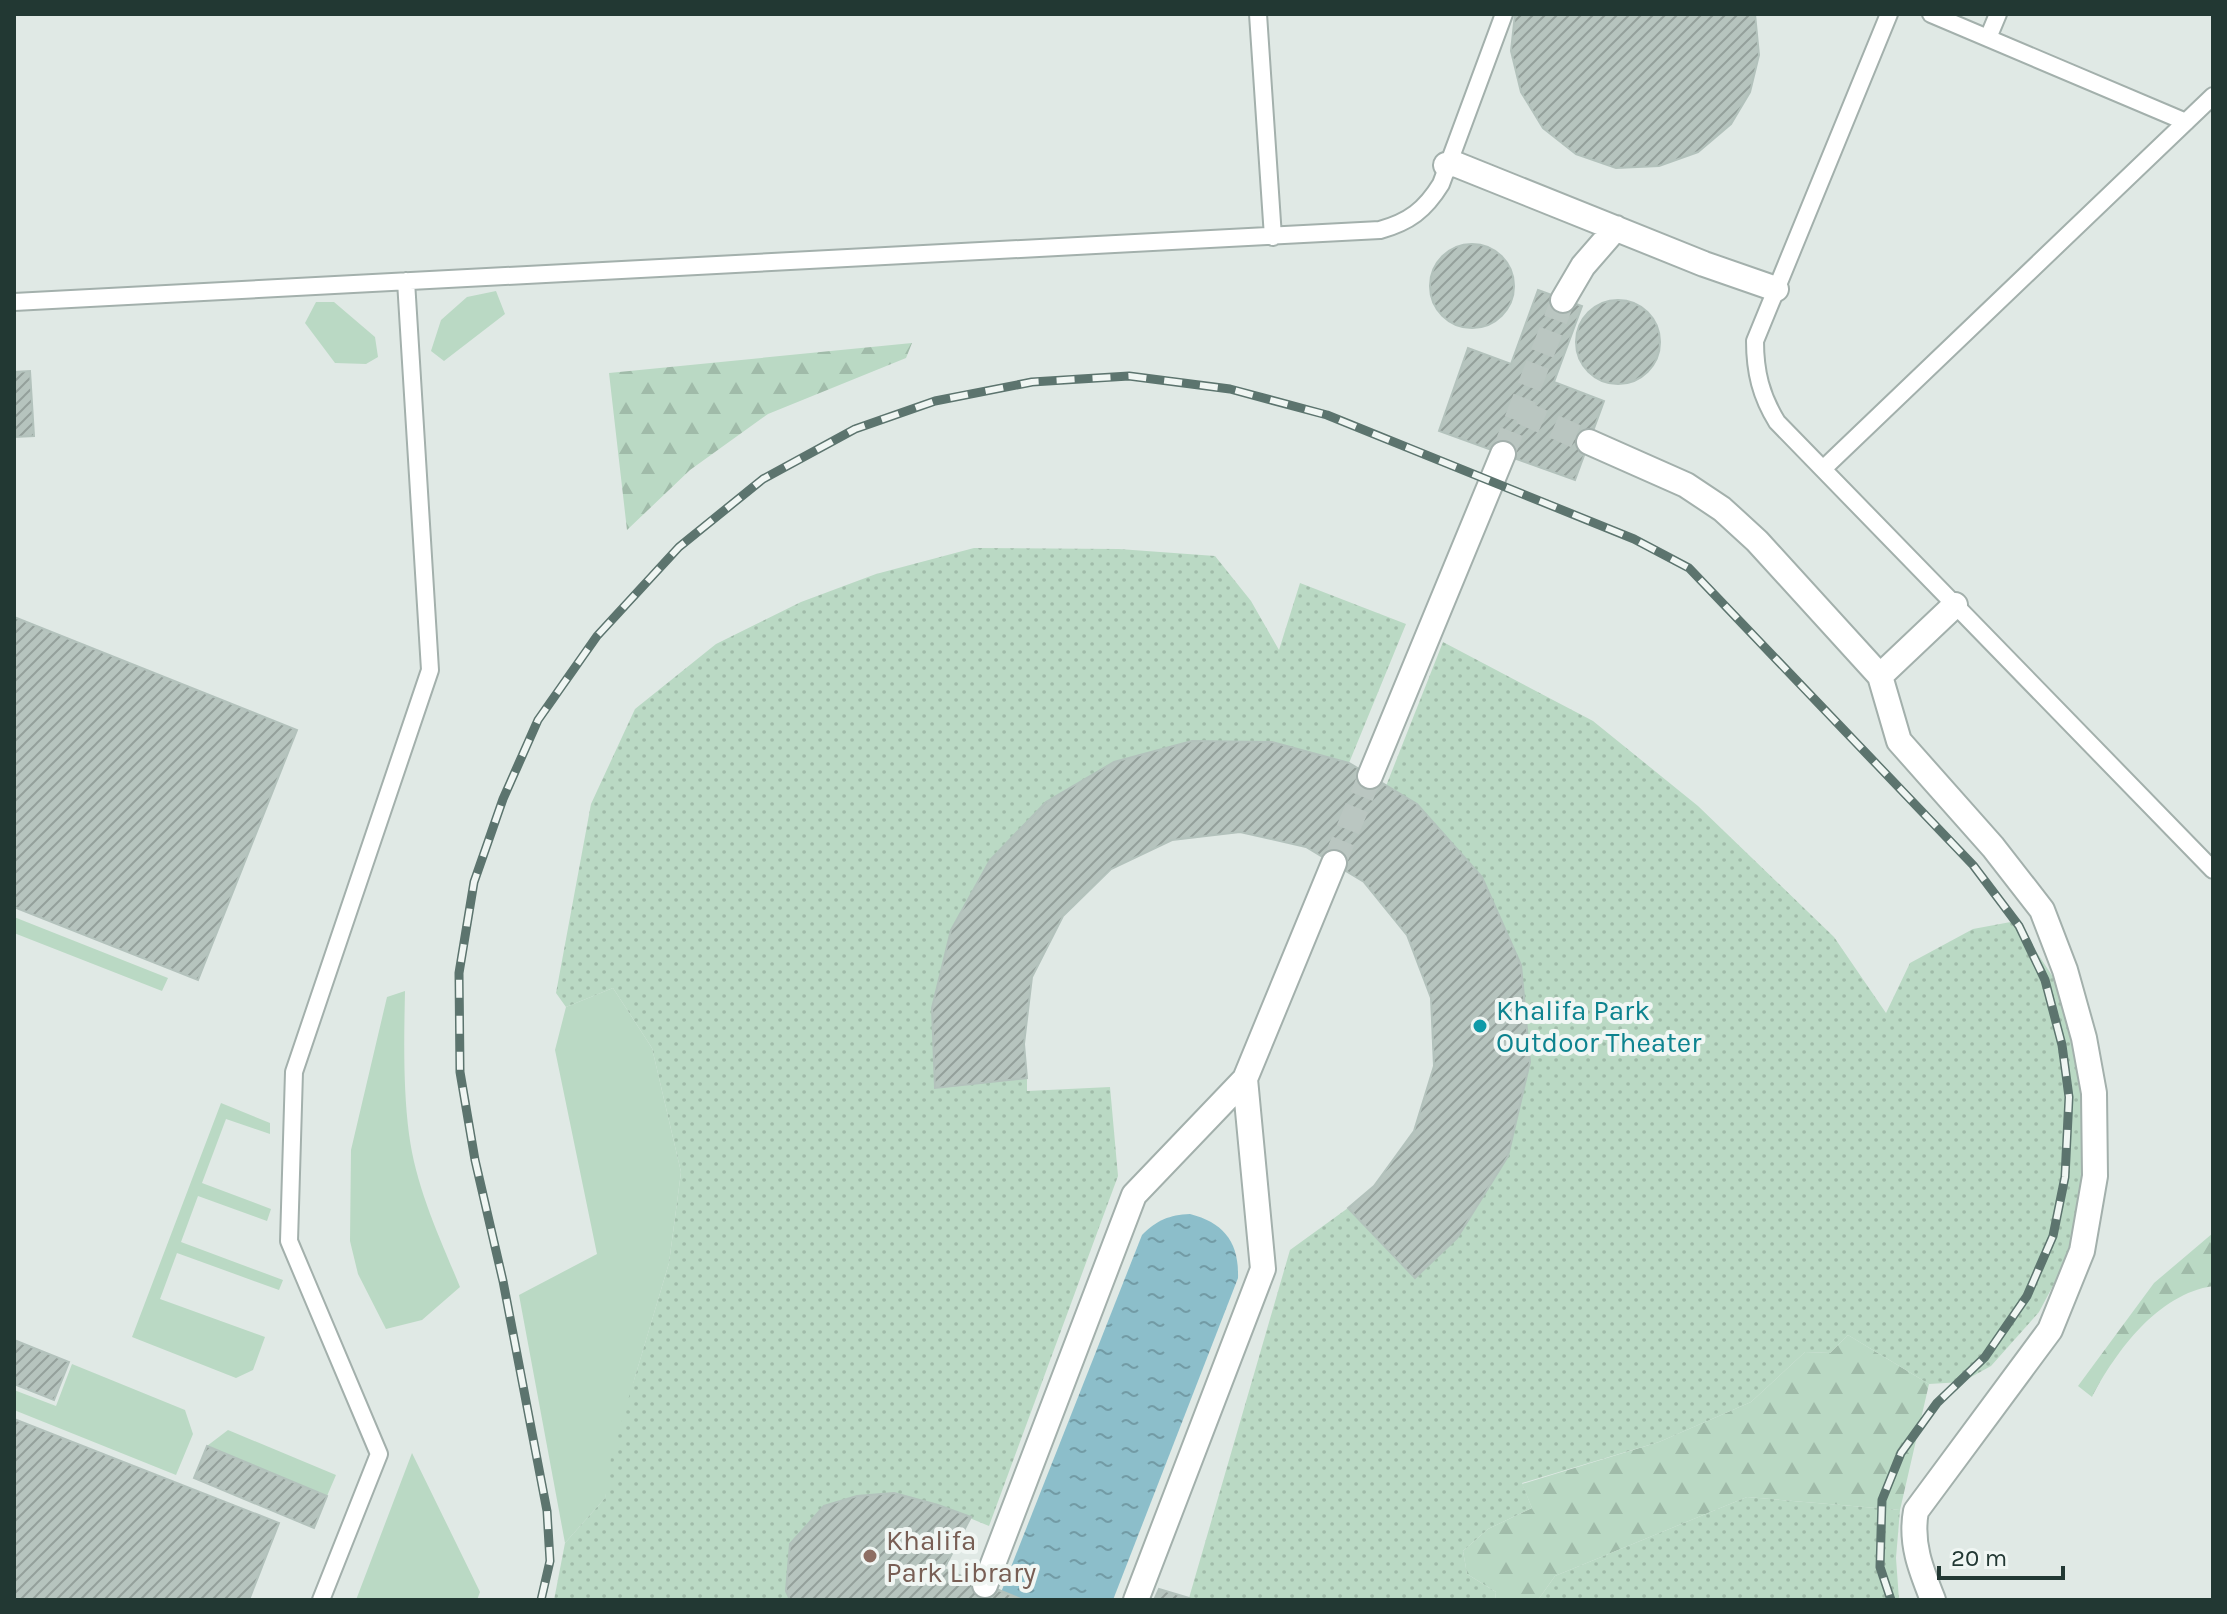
<svg xmlns="http://www.w3.org/2000/svg" width="2227" height="1614" viewBox="0 0 2227 1614" font-family="Karla,sans-serif">
<style>
.green{fill:#bad9c4}
.forest{fill:url(#forest-firs)}
.park{fill:url(#park-dots)}
.water{fill:url(#water-ripples)}
.building{fill:url(#building-hatch);stroke:#b3c2bc;stroke-width:2}
.lines{fill:none;stroke-linecap:round;stroke-linejoin:round}
.pedestrian-tunnel{stroke:#bac6c1;stroke-width:24;stroke-dasharray:24 12;stroke-linecap:butt}
.service-casing{stroke:#a3b0ac;stroke-width:20}
.pedestrian-casing{stroke:#a3b0ac;stroke-width:28}
.service{stroke:#fff;stroke-width:16}
.pedestrian{stroke:#fff;stroke-width:24}
.rail-casing{stroke:#5c746e;stroke-width:9}
.rail{stroke:#f0f6f3;stroke-width:6;stroke-dasharray:18;stroke-linecap:butt}
.culture-dot{fill:#0f9aa8;stroke:#f0f6f3;stroke-width:3}
.education-dot{fill:#8d6e63;stroke:#f0f6f3;stroke-width:3}
.labels{text-anchor:middle;stroke-width:8;stroke-linejoin:round;paint-order:stroke}
.culture-label{font-size:28px;fill:#0d838f;stroke:#f0f6f3;text-anchor:start}
.education-label{font-size:28px;fill:#785e54;stroke:#f0f6f3;text-anchor:start}
</style>
<defs>
<pattern id="forest-firs" width="22" height="20" patternUnits="userSpaceOnUse" patternTransform="scale(2)"><rect width="22" height="20" fill="#bad9c4"/><path d="M5 1l3.5 6h-7zM16 11l3.5 6h-7z" fill="#a0bba9"/></pattern>
<pattern id="park-dots" width="8" height="8" patternUnits="userSpaceOnUse" patternTransform="scale(2)"><rect width="8" height="8" fill="#bad9c4"/><path d="M2 2h.1M6 6h.1" fill="none" stroke="#a0bba9" stroke-width="1.8" stroke-linecap="round"/></pattern>
<pattern id="water-ripples" width="26" height="14" patternUnits="userSpaceOnUse" patternTransform="scale(2)"><rect width="26" height="14" fill="#8cbeca"/><path d="M2 4q2-2 4 0t4 0M15 11q2-2 4 0t4 0" fill="none" stroke="#729ba5"/></pattern>
<pattern id="building-hatch" width="6" height="6" patternUnits="userSpaceOnUse" patternTransform="scale(2)"><rect width="6" height="6" fill="#b6c4be"/><path d="M-1 1l2-2M0 6l6-6M5 7l2-2" fill="none" stroke="#94a09b"/></pattern>
</defs>
<rect width="100%" height="100%" fill="#e0e9e5"/>
<path class="green" d="M496,291L505,314L444,361L431,351L441,320L467,297Z
M316,302H334L375,337L378,357L366,364L335,363L305,323Z
M14,917L168,978L162,991L14,933Z
M613,988L652,1048L681,1172L669,1263L635,1377L605,1498L565,1543L519,1295L597,1254L555,1050L566,1007Z
M405,991C404,1038 403,1087 409,1134C416,1188 440,1238 460,1287L422,1320L386,1329L358,1274L350,1241L351,1150L387,997Z
M221,1103L270,1123V1134L226,1119L202,1183L271,1209L267,1221L198,1196L181,1242L283,1280L279,1290L177,1253L160,1299L265,1337L253,1370L236,1378L132,1337Z
M72,1364L185,1410L193,1434L176,1475L14,1410V1390L56,1406Z
M228,1430L336,1475L327,1496L207,1446Z
M412,1453L480,1592L477,1600H356Z"/>
<path class="forest" d="M912,343L906,358L768,414L690,470L627,530L609,373Z
M2213,1233V1286C2158,1294 2116,1351 2092,1397L2078,1386L2154,1283Z
M1848,1335L1929,1384L1900,1510L1747,1497L1555,1576L1538,1600H1495L1496,1592L1467,1574L1463,1551L1488,1529L1532,1508L1522,1484L1659,1442L1751,1402L1805,1352L1830,1353Z"/>
<path class="park" d="M974,548L1119,549L1215,556L1251,601L1279,650L1300,583L1406,624L1349,763L1272,742L1192,741L1114,762L1046,802L990,860L951,930L932,1008L936,1088L1027,1078V1091L1110,1087L1118,1176L989,1526L938,1505L894,1494L857,1496L824,1506L790,1544L786,1591L790,1600H554L565,1543L605,1498L611,1457L669,1263L681,1172L652,1048L613,988L566,1007L556,993L591,804L635,709L716,644L801,602L876,574Z
M1443,642L1593,721L1698,806L1834,937L1886,1013L1910,963L1973,929L2016,921L2057,983L2080,1052L2089,1130L2086,1189L2071,1252L2039,1312L1991,1366L1962,1382L1929,1384L1848,1335L1830,1353L1805,1352L1751,1402L1659,1442L1522,1483L1532,1508L1488,1529L1463,1551L1467,1574L1496,1592L1495,1600H1193L1189,1598L1290,1250L1348,1208L1415,1278L1457,1238L1508,1156L1530,1062L1521,965L1482,877L1417,804L1386,786Z
M1747,1497L1900,1510L1896,1558L1899,1600H1538L1555,1576Z"/>
<path class="water" d="M1190,1214C1224,1223 1239,1242 1238,1278L1113,1600H998L1142,1235C1157,1220 1169,1215 1190,1214Z"/>
<path class="building" d="M1515,14H1755L1759,55L1750,92L1731,124L1698,152L1659,166L1616,168L1576,154L1543,128L1521,92L1511,51Z
M1430 286a42 42 0 1 1 84 0a42 42 0 1 1-84 0Z
M1538,290L1582,306L1554,382L1604,401L1575,480L1439,431L1468,348L1511,364Z
M1576 342a42 42 0 1 1 84 0a42 42 0 1 1-84 0Z
M30,371L34,436L14,437V372Z
M14,617L297,730L198,980L14,907Z
M1192,741L1272,742L1349,763L1417,804L1482,877L1521,965L1530,1062L1508,1156L1457,1238L1415,1278L1348,1208L1374,1186L1414,1131L1434,1066L1431,998L1407,935L1364,882L1306,847L1240,832L1172,840L1111,869L1063,916L1032,977L1024,1044L1027,1078L935,1088L932,1008L951,930L990,860L1046,802L1114,762Z
M14,1340L69,1362L54,1400L14,1384Z
M14,1419L279,1523L249,1600H14Z
M207,1446L327,1496L314,1528L194,1478Z
M894,1493L938,1505L971,1517L944,1569L1023,1600H790L786,1591L790,1544L824,1506L857,1496Z
M994,1588L1023,1600H989Z
M1159,1589L1189,1598L1193,1600H1154Z"/>
<g class="lines">
<path class="pedestrian-tunnel" d="M1521,412L1589,442
M1503,454L1563,300
M1334,863L1370,776"/>
<defs>
<path id="service" d="M1258,14L1273,237
M1889,14L1755,341C1755,372 1761,396 1777,422L2213,870
M1931,14L2186,122
M1988,38L1998,14
M14,302L1380,230C1409,222 1425,210 1441,184L1504,14
M1823,469L2213,96
M321,1600L379,1454L289,1241L294,1072L430,670L406,281"/>
<path id="pedestrian" d="M1446,165L1455,164L1704,264L1776,289
M1563,300L1583,266L1616,228
M1589,442L1686,485L1722,509L1757,541L1880,676L1955,605
M1880,676L1899,741L1993,847L2042,910L2065,970L2084,1038L2094,1093L2095,1176L2082,1251L2050,1330L1916,1511C1910,1543 1921,1570 1933,1600
M1370,776L1503,454
M985,1585L1134,1195L1245,1079L1334,863
M1136,1600L1263,1269L1245,1079"/>
</defs>
<use href="#service" class="service-casing"/>
<use href="#pedestrian" class="pedestrian-casing"/>
<use href="#service" class="service"/>
<use href="#pedestrian" class="pedestrian"/>
<defs>
<path id="rail" d="M541,1600L550,1561L547,1511L503,1281L475,1160L460,1072L459,973L474,882L503,799L538,720L597,636L679,547L763,479L855,429L935,401L1032,382L1129,376L1230,389L1327,415L1634,539L1689,568L1973,865L2019,926L2045,980L2062,1045L2069,1097L2065,1177L2053,1236L2027,1296L1985,1357L1937,1403L1901,1453L1882,1500L1880,1567L1891,1600"/>
</defs>
<use href="#rail" class="rail-casing"/>
<use href="#rail" class="rail"/>
</g>
<circle class="culture-dot" cx="1480" cy="1026" r="8"/>
<circle class="education-dot" cx="870" cy="1556" r="8"/>
<g class="labels">
<g class="culture-label">
<text x="1496" y="1020">Khalifa Park<tspan x="1496" dy="32">Outdoor Theater</tspan></text>
</g>
<g class="education-label">
<text x="886" y="1550">Khalifa<tspan x="886" dy="32">Park Library</tspan></text>
</g>
</g>
<rect width="2227" height="1614" fill="none" stroke="#223833" stroke-width="32"/>
<path d="M1939 1566v12h124v-12" fill="none" stroke="#223833" stroke-width="4"/>
<text x="1951" y="1566" font-size="24" fill="#223833" stroke="#f0f6f3" stroke-width="6" paint-order="stroke">20 m</text>
</svg>
